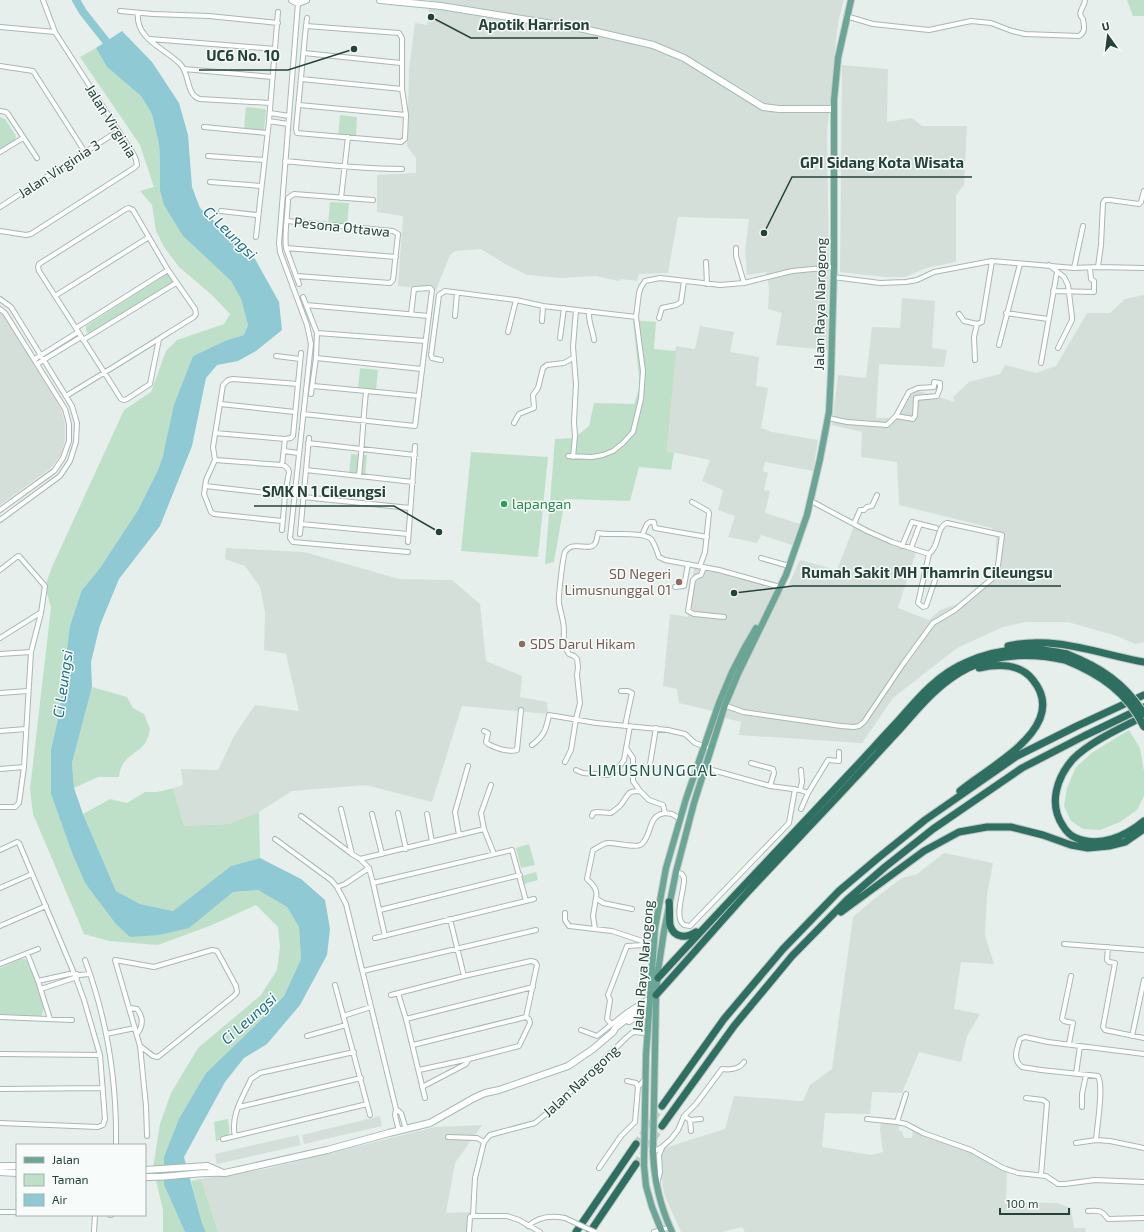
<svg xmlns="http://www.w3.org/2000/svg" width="1144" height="1232" viewBox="0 0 1144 1232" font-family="'Exo 2',sans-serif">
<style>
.built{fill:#d4dfda}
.green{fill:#bfe0c8}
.water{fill:#8ec9d4}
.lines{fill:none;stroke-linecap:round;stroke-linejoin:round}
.river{stroke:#8ec9d4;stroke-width:8}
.highway-tunnel{stroke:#bfccc8;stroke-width:7;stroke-dasharray:7 3.5;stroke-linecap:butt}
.street-casing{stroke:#a8b8b2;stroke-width:6}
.secondary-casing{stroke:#a4bbb3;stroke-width:8}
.primary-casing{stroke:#c2cac8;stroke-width:8}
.highway-casing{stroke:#c2cac8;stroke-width:9}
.street{stroke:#fff;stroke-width:4}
.secondary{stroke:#fff;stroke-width:6}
.primary{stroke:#6aa596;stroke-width:6}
.highway{stroke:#2f6f62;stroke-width:7}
.street-bridge-casing{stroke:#a8b8b2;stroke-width:6;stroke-linecap:butt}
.highway-bridge-casing{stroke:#c2cac8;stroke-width:9;stroke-linecap:butt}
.street-bridge{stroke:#fff;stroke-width:4}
.highway-bridge{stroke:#2f6f62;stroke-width:7}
.leisure-dot{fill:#2e9e5b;stroke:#f7fbf9;stroke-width:1.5}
.education-dot{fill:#8d6e63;stroke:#f7fbf9;stroke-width:1.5}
.labels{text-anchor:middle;stroke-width:3;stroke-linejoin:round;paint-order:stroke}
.street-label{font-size:14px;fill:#24423a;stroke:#f7fbf9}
.leisure-label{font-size:14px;fill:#27864d;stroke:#f7fbf9;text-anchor:start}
.education-label{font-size:14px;fill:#785e54;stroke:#f7fbf9;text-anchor:end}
.water-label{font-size:15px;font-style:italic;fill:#1c6f80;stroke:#f7fbf9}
.quarter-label{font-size:16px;letter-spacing:1px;fill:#1f5548;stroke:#f7fbf9}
.leader{fill:none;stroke:#24423a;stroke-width:1.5}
.callout-dot{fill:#24423a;stroke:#f7fbf9;stroke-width:1.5}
.callout-label{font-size:15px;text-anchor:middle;font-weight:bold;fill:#24423a;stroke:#f7fbf9;stroke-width:3;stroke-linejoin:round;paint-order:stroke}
</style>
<rect width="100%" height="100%" fill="#e6efeb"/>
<path class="built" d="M430,0H844L839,18L836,40L827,133L829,271L828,350L776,345L782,313L768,309L769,288L766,272L747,275L745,251L749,219L678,217L668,273L639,274L637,281L621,279L618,281L596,276L561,278L527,275L505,264L481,249L455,251L450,255L436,290L398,286L403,216L377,212V175L416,173V158L407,146L409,69L415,23L427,25Z
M842,65L888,69L887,122L912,118L922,126H967L964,185L956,195V262L926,268L905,277H886L840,272Z
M1144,295V642L1135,644L1117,636L1068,622H1026L1003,627L957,648L893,698L862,743L739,735L741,722L725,718L726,714L679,703L677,689L663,686L670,614L688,617L694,567L704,565L748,575L784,586H788L800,560L837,570L856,521L894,542L917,549L898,608L929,620L940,610L958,604L990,578L996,570V536L992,528L899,505L897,462L861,457L862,432L832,425L838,375L866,378L872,327L900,328L902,298L935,301L932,348L947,350L944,367L879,364L876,418H898L912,389L955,402L953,397L969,382L1000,374L1005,365L1036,373L1056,366L1087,313H1110L1125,299Z
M0,312L4,315L61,409L65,424V440L61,455L50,469L0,505Z
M700,326L734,332L730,352L759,357L756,386L768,388L761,428L772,432L818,440L813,471L765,462L763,471L768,473L764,490L770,491L765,513L800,524L792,545L761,535L757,543L728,537L735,516L718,510L723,490L702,481L710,460L667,451L676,346L695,349Z
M226,548L304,552L399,579L452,580L480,604L486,661L522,676L520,697L547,702L548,714L462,706L432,802L366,785L292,791L259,812L228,824L184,826L173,788L183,785L181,769L218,770L234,736L255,705L299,711L286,654L264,650L265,612L260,587L245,566L225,559Z
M944,853L993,863L987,895L985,935L994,964L961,962L954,1009L980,1014L967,1036L961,1062L919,1052L902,1093L872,1092L870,1114L825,1113L822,1147L871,1155L883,1152L880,1130L881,1121H901L898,1130L902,1131L904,1138H912L913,1130L934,1135L984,1154L1007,1169L1006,1202L1057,1203L1071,1208L1074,1228H1085L1086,1232H745L742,1227L722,1232H681L664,1194L658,1150L725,1129L734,1096L803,1101L810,1085L832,1069L853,917L873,900L902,878L917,874Z
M380,1116L382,1126L304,1144L302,1135Z
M482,1125L455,1163L446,1213L471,1212V1232H218L201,1179L266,1169L435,1127Z
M298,1135L301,1145L217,1164L215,1154Z"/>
<path class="green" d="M1127,0H1144V16H1133Z
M96,48L107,67L141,96L152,114L159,144L160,162L183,236L231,281L241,299L248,325L244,335L227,340L193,356L158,470L138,510L100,568L82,590L59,715L51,749V794L72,853L85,883L130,937L233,892L258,890L287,907L299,927L301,959L284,996L266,1015L206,1073L164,1185L185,1232H163V1210L153,1168L160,1124L171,1093L198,1048L261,995L277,970L280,947L278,927L256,905L212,925L158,945L109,941L84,934L33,814L30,789L51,608L45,586L52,567L124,410L151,392L166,351L177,340L224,324L230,314L212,295L179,267L164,247L156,231L152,205L140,191L154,187L140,145L80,57Z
M246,107L265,109L266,111L264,130L244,129Z
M340,115L357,117L356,139L338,137Z
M0,117L5,119L16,136L15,142L0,152Z
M330,202L349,203L347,226L328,224Z
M170,273L174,279L173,282L92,333H88L86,331V326L167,274Z
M633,320L656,322L654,349L676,351L667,451L674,453L671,470L639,467L630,501L565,499L554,562L545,564L555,439L574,438L589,426L594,403L634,404L640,386Z
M360,368L378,370L376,390L358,389Z
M471,452L548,457L538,557L461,551Z
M351,454L367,455L365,476L349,475Z
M92,687L127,697L133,708L144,714L150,729C149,733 148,738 146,742C137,755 120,757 119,777H98L74,788L72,763Z
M1129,730L1140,748L1144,771V796L1137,810L1120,822L1100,830L1083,829L1071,821L1064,806L1067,788L1076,767L1093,752Z
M173,788L184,826L228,824L259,812L260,858L231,866L173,911L140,904L116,891L83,814L110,799L127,803L145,792H157Z
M529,844L535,865L521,868L516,848Z
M536,872L538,880L524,884L522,876Z
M21,959H25L28,962L37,984L44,1008L42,1015L37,1018L0,1016V968Z
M228,1119C230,1134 232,1137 216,1141L214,1122Z
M201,1179L218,1232H206L202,1223L191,1181Z"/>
<path class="water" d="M122,31L152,62L179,103L188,135L192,187L200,208L255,259L279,302L282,330L256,351L238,361L217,365L206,378L192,446L160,526L119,579L100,625L91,662L92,687L72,763L74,788L83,814L116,891L140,904L173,911L231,866L260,858L301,879L325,900L330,929L327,955L300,1005L267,1044L244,1058L225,1082L184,1157L202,1223L206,1232H185L164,1185V1157L179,1119L206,1073L266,1015L284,996L301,959L299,927L287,907L258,890L233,892L189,928L159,935L130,937L116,924L85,883L72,853L51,794V749L59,715L70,626L82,590L100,568L138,510L158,470L163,455L174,405L193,356L227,340L244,335L248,325L241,299L231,281L183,236L164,205L160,190V162L159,144L152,114L141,96L107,67L96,48Z"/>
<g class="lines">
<path class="river" d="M76,0L83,12L113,50"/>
<path class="highway-tunnel" d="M636,1144L662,1106
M636,1164L662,1126"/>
<defs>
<path id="street" d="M43,0L55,32
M298,3L279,243L280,252L307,325L311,344L290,538L293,542L408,552
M120,11L153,14L209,16L278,23
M138,13C135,40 167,49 181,65C190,75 186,95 200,99L270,103
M846,16L873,24L929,30L971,21L991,23L1012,31L1025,34L1079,36C1086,32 1084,26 1083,19C1076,12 1085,7 1085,0
M306,26L399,33L402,38V89L406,115L405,139L401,142L297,133L296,129L306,26L307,18
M0,27L55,32L134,155L136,160L137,165L134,168L31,234L26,235L0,231
M150,39L275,49
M304,53L401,63
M0,66L33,71L85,152
M184,69L272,77
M301,79L402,89
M299,105L406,115
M0,111L6,112L8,114L37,158
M270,113L289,116
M269,121L288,124
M204,127L267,133
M0,152L23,138
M208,156L264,160
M285,161C324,165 363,169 402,169
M210,182L261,186
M341,198L348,137
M0,207L118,131
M221,211L257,215
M287,221L393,231L398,234L393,280L390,283L297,276
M256,237L269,121L278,12
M286,248L396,257
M736,248V256L744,283
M706,262L707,284
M1049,265L1064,277L1068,285L1072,317V320L1058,348
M1098,267L1101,245L1103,203L1105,200H1110L1139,204L1141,202L1144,191
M1074,268L1083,226
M833,277L880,283L906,282L917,280L934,272L992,261L1074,268L1098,267L1144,268
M299,284L286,248C284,231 288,214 288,198L294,194L373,200
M1053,291L1094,292V281L1091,279L1090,268
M55,296L149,237
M303,297L317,333L316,358L311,394
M0,299L11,307L72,406L77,423L76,442L70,461L60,476L0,520
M306,305L429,316
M0,309L5,313L65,409L69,424V441L63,458L54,471L0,510
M589,311C588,322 593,330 594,340
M1006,313L1048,319
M959,314L964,321L977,324L982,322L992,261
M455,316L457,293
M659,318L662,308L676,305L681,302L684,281
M542,321L543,306
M76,328L168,270
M508,332L516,300
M317,333L425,341
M560,338L564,308
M83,340L176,283
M999,345L1020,264
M276,356L300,359
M316,358L422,369
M35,359L78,332
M441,360L432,358L431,355L439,295L445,291L516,300L543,306L636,317
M975,360L974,337L977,324
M1041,363L1057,272
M37,364L81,337
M313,386L419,396
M66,396C109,370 152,343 194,317L196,314L195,309L168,270L133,210L129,208L126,209L39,264L38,267L39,271C66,313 94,356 121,399L124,400L127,399L150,384L159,339
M220,404L295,412
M303,414L415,426L432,290L430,288L414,289L411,314
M828,418L847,422L887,425L896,416L909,392L918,388L934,387V382L940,383V388L937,396L916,398L915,416L913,419L896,416
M514,423L519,414L534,408L533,395L538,388L543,368L547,365L564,363L573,358
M215,433L285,439
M308,443L415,455
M284,451L298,453
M568,456L592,457L603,455L613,451L623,443L633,432L641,399L643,371L636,317L639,293L641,287L645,281L660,278L720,285L744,283L792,271L834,267
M573,457L575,436L574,422L576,384L573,347L576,310
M215,460L282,465
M306,470L413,482
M359,476C362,448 363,420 366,392
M205,486L285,495
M303,497L410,508
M692,502L708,511L709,513L705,552L700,566
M282,521L214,514L211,512L204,494L206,480L215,460L213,447L223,385L228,380L233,379L298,384
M301,524L408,534
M854,524L860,510H864L867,507L872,506L877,495
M282,530L285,495L289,472L288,469L285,466L282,465L285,439L291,438L293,436L301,353
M300,534L309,438
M642,535L647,524L650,522H654L655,528L707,537
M408,542L415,446
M902,546L912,522L920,524
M911,548L920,524L936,528
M929,554L918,603L923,607L926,606L935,580
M761,558L789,566
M704,567L701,575L696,577L693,580L688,611L694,614L724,617
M0,570L18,556H19L45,586L41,613L31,652L24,767L19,803L15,807H0
M675,587L684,586L688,564
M0,638L40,613
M0,654L31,652
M621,691H628L632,693L625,726
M0,693L28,691
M724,705L743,712L841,726L854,727L859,726L864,722L903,664L933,623L955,610L994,577L997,573L1002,535L947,523C936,527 940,546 929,554L892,542L867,531L811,501
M0,731L26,729
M484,731L488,733L486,742L488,744C496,748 507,753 517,750L521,710
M532,745C544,736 546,730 549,715L596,723L668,730L685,734L695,743L706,747
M626,748L633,758V781L640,791
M565,762L571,750L576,719L580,703L577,675L578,667L577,659L574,656L569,654C560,642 566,634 563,622C562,615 560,610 559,603C558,597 563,556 565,552C572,540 588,551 594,545C597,542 597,537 598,533C610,536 643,531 651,539C655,544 657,552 659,557L665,560L719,570L780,587
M751,763L773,769L774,773L770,786
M650,764L656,728
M705,768L770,786L800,790L808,793
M0,769L24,767
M576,770L583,773L608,775L617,770L624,760L630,726
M491,785L481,813L484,829L494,854
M800,790L802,782L801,770
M341,809L352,854
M801,809L808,793L828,760L839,761V752
M398,813L406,849
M372,814L382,854
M427,814L432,842
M301,816L352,854L360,859L369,868L373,883L385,936
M592,816L593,813L597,812L611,813C615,810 620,807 623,802C629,793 628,791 640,791L649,800L663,805L665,813L672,814L680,819
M459,835L455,812L468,766
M275,839L331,880L337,887L346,904L396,1109
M0,850L17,842L19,843L76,978L84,1000L100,1055L105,1119L103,1125L98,1127L0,1123
M360,859L484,829
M676,872L682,874L684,878C685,890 673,917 684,925L690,926L789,823L795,789
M373,883L512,850L526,901
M337,887L345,884L369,868
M0,888L32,874
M632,909L603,903L596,898C598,889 593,885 587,879L593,850C598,848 602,844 607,843C615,842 636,849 642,844C653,833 647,816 665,813
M380,910L520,875
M565,913V920L569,926L612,931L651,944
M450,919L464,976
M0,926L46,906
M595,929L593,916L596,898
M375,938L534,899
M1064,944L1144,950
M1108,947L1107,960L1109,962L1115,963L1103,1027L1105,1030L1144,1038
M27,953L38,981L50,1019
M85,960C107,1019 117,1082 116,1145
M0,964L38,949
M363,971L536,930
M38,981L74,973L79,975L90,974
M335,985L370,1115
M41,989L77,977
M398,993L406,1019L425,1098
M391,995L464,976L531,961L535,962L537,965L526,1017L529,1019L530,1023L519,1046L469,1059L419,1070
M130,1008L137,1009C144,1018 143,1026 137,1034
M343,1016L371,1007
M0,1017L72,1020
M406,1019L533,987
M611,1024L607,1019L610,1000L608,995L627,946L644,945L645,942
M581,1030L597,1036L626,1013L646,1000
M106,1034L135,1028
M307,1036L346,1025
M1132,1036L1144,980
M1069,1044L1073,1023L1064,1021L1062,1019L1071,976
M413,1045L526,1017
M140,1046L153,1056L158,1057L235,995L237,992L236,986L217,951L212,950L154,967L115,960L140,1046L146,1106L147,1136
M0,1054L100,1055
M1076,1074L1080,1046
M627,1081L636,1083L638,1087
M422,1087L466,1064L469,1059
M0,1089L103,1088
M1026,1098L1043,1100L1047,1103L1041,1175
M239,1107L361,1078
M1082,1107V1094L1086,1075
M684,1116L690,1120L701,1119
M867,1119L897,1122L906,1124L923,1133L971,1150L1003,1168L1018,1173L1046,1176L1058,1184H1065L1095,1180L1144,1182
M690,1120L691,1131
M897,1122L906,1094
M399,1131L395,1115L396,1109L401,1113L406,1129
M235,1136C230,1116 243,1097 251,1079L260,1073L354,1052
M448,1137L477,1138L484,1142
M223,1139L367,1104
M1096,1140C1097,1126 1104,1087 1098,1076L1041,1070L1022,1067C1012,1059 1017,1049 1020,1039L1025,1037L1048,1042L1144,1054
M1076,1143L1096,1140L1110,1141L1144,1148
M653,1152L662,1147L671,1139L678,1130L684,1116L696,1104L722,1069C730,1070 739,1070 744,1062
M599,1168L621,1136L635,1122L638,1087L646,1078
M657,1184L660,1172L659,1155L662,1148
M1088,1211C1098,1210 1102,1210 1108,1219L1144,1218
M0,1212H17
M110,1215H111
M528,1226C539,1216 551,1215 565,1218
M94,1232L95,1215
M469,1232L470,1217L473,1216
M540,1232L519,1220L507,1216H473L475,1178L484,1142L490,1135L535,1123L557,1105L627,1037L633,1032L645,1033
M654,1232L662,1230L670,1227"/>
<path id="secondary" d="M292,0L298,3L306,0
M380,0L441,6L584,29L653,45L684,58L763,107L779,109H834
M629,1021L638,1015H645
M0,1166H17
M145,1170L207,1166L221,1172
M0,1172L17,1173
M145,1177C172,1178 198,1171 225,1173L327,1150L389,1133L430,1123L474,1098L485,1093L499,1090L568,1066L593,1049L613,1032L616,1027L646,1004"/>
<path id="primary" d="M662,1232L652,1207L646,1186L644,1165L646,1055L655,928L666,868L686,799L719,703L732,672L745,647L756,628
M672,1232C660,1206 654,1180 653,1152L656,998L658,971L664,931L676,872L694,803L725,705L738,674L786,575L807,515L820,459L829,412L831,373L834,267V100L838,58L851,0"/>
<path id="highway" d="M1008,646C1054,635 1099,654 1144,662
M1144,716C1121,728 1091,741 1073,759C1057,777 1048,804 1063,826C1066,831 1071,836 1076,838C1100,848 1126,836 1144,821
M960,791C988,767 1071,727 1033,680C1020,663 997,664 979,668
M669,902C670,909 669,918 670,925C674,939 687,938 696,932
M841,912L924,851L959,832L987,827H1011L1043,835L1071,845L1088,848L1109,846L1125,842L1144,829
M658,978C720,910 784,844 847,776C864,758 881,739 898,721C918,698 938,674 967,662C1000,647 1032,646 1067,654
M656,995C686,962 716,927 746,894C782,855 818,818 854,779C870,762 885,745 901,728C921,705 940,682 968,668C999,653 1032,653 1065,660
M662,1106L724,1019L783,949L839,891L878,858L925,820L1017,756L1077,726L1144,695
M662,1126L734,1026L792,956L847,900L885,867L933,829L1022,768L1084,736L1144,707
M576,1232L636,1144
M590,1232L636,1164"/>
</defs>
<use href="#street" class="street-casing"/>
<use href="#secondary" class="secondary-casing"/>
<use href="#primary" class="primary-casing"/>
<use href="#highway" class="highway-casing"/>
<use href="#street" class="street"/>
<use href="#secondary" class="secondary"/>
<use href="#primary" class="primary"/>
<use href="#highway" class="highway"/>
<defs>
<path id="street-bridge" d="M565,1218L595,1232"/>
<path id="highway-bridge" d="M1067,654C1100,667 1125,683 1144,714
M1065,660C1100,674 1128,693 1144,727"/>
</defs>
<use href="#street-bridge" class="street-bridge-casing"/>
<use href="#highway-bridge" class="highway-bridge-casing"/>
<use href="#street-bridge" class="street-bridge"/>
<use href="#highway-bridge" class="highway-bridge"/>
</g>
<circle class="leisure-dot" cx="504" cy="504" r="4"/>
<g class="education-dot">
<circle cx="679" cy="582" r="4"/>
<circle cx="522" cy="644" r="4"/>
</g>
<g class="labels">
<g class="street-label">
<text transform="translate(111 121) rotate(58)" y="5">Jalan Virginia</text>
<text transform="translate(59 169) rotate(-33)" y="5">Jalan Virginia 3</text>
<text transform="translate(342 227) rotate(6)" y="5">Pesona Ottawa</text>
<text transform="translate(820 304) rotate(-89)" y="5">Jalan Raya Narogong</text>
<text transform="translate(643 966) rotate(-85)" y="5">Jalan Raya Narogong</text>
<text transform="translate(581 1081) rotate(-43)" y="5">Jalan Narogong</text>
</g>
<g class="leisure-label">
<text x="512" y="509">lapangan</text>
</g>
<g class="education-label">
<text x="671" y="579">SD Negeri<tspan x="671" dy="16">Limusnunggal 01</tspan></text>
<text x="530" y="649" text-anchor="start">SDS Darul Hikam</text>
</g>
<g class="water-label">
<text transform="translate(230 233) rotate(45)" y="5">Ci Leungsi</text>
<text transform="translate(63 684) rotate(-82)" y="5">Ci Leungsi</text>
<text transform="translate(249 1019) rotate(-42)" y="5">Ci Leungsi</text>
</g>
<g class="quarter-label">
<text x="653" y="776">LIMUSNUNGGAL</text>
</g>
</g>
<path class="leader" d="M431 17L471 38H598M354 49L288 70H199M764 233L792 177H972M439 532L394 506H254M734 593L793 586H1061"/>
<g class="callout-dot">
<circle cx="431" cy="17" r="4"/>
<circle cx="354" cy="49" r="4"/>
<circle cx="764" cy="233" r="4"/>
<circle cx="439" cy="532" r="4"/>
<circle cx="734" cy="593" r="4"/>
</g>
<g class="callout-label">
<text x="534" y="30">Apotik Harrison</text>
<text x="243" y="61">UC6 No. 10</text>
<text x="882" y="168">GPI Sidang Kota Wisata</text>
<text x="324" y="497">SMK N 1 Cileungsi</text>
<text x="927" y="578">Rumah Sakit MH Thamrin Cileungsu</text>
</g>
<rect x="16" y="1144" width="130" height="72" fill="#f7fbf9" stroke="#a3b1ad"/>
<rect x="24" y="1157" width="20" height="6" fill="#6aa596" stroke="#a3b1ad"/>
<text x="52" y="1164" font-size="12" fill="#24423a">Jalan</text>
<rect x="24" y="1174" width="20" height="12" fill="#bfe0c8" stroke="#a3b1ad"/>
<text x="52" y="1184" font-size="12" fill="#24423a">Taman</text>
<rect x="24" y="1194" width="20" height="12" fill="#8ec9d4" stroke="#a3b1ad"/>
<text x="52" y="1204" font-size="12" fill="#24423a">Air</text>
<g transform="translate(1108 36) rotate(346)" stroke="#f7fbf9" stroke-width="3" paint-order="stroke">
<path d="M0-3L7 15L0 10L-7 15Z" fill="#24423a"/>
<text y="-6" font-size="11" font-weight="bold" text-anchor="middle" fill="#24423a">U</text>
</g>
<path d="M1000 1208v6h69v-6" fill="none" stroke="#24423a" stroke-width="2"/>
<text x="1006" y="1208" font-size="12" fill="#24423a" stroke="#f7fbf9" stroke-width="3" paint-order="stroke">100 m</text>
</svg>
